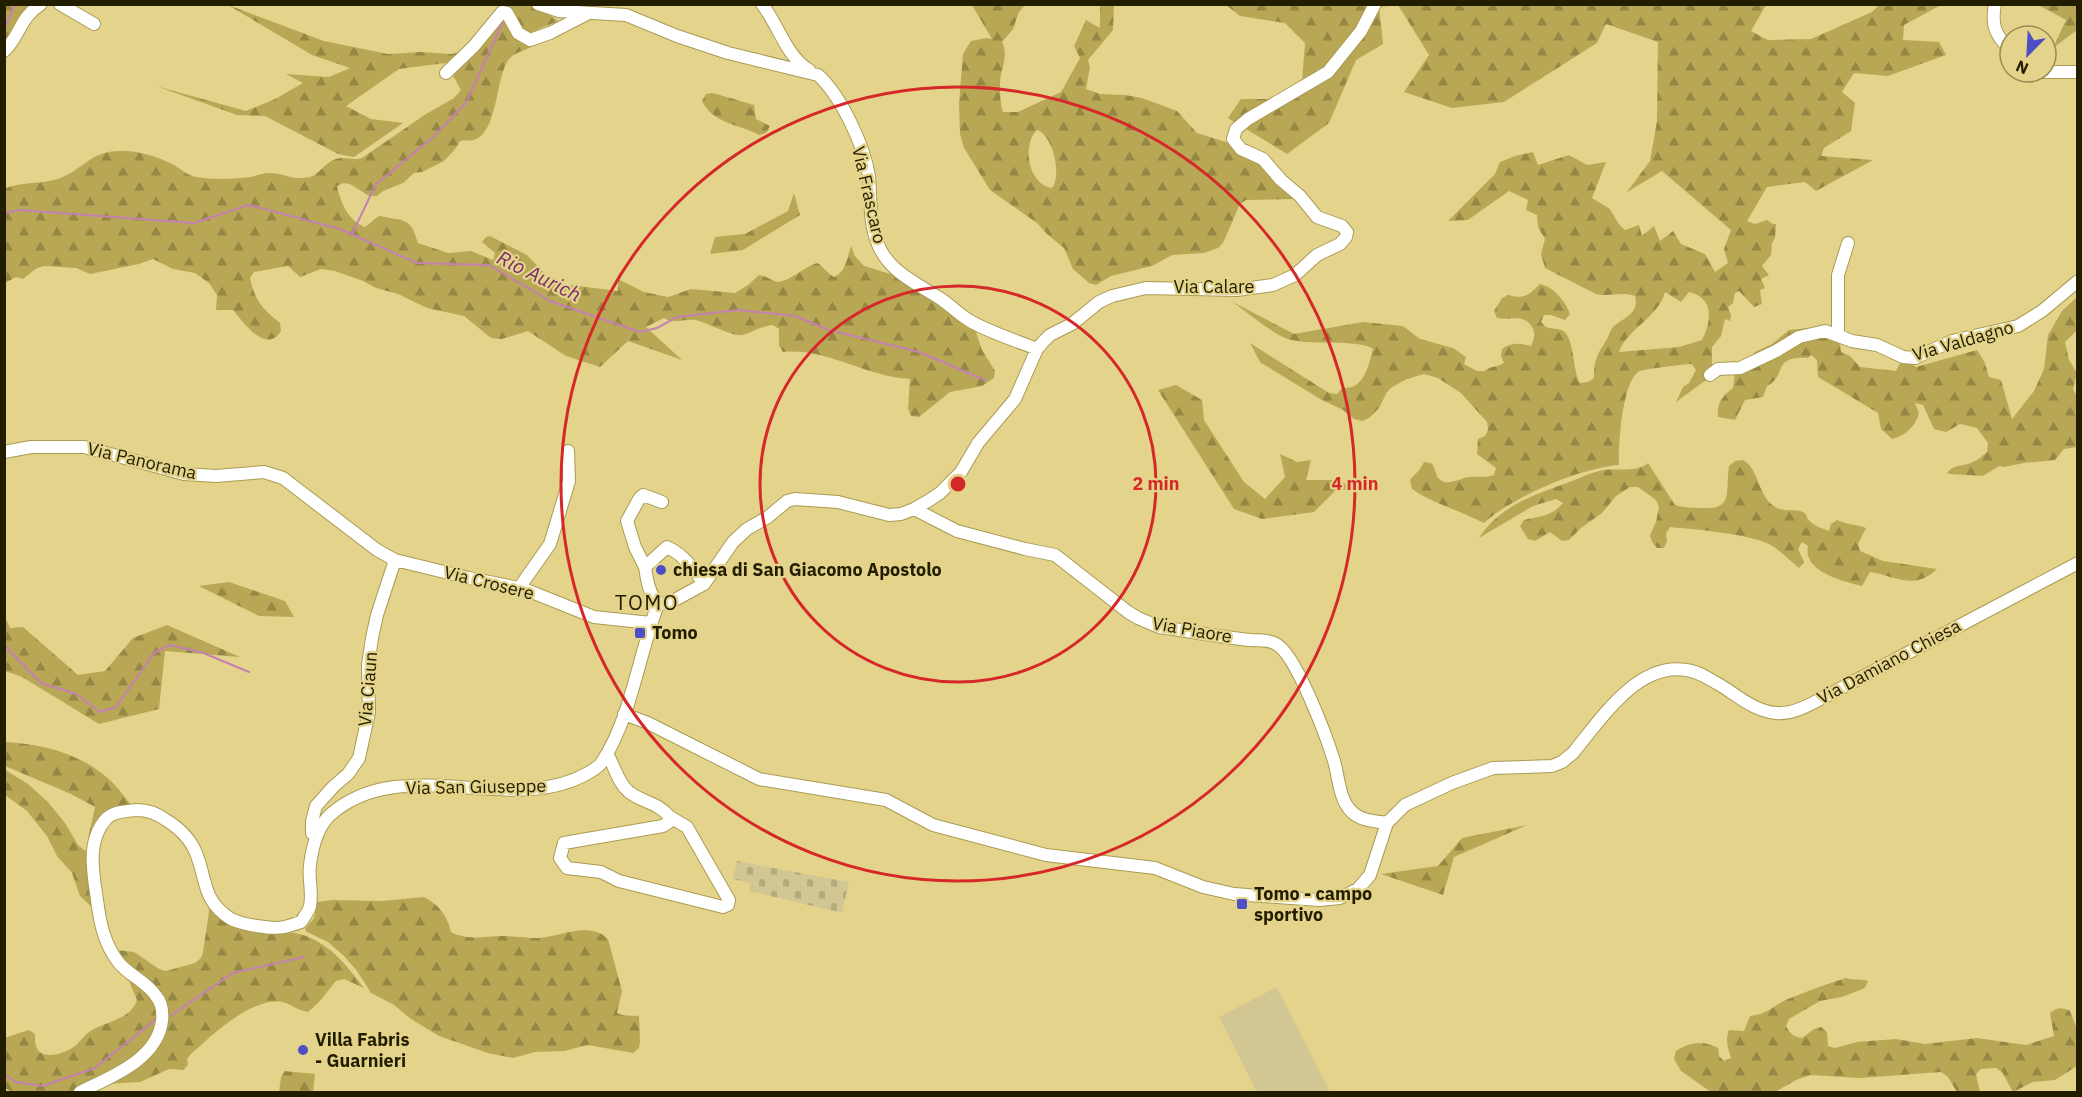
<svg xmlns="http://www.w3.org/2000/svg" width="2082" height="1097" viewBox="0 0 2082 1097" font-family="'IBM Plex Sans',sans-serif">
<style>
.forest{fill:url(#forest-firs);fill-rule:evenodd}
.cemetery{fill:url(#cemetery-stones)}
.pitch{fill:#d2c792}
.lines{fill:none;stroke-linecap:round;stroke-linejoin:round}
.stream{stroke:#c581b2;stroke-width:2}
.minor-casing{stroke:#aa9b53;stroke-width:14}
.minor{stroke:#fff;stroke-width:12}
.ring{fill:none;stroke:#d62828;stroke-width:3}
.poi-dot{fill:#4f4fc5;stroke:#e4d48b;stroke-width:2}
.labels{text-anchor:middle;stroke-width:4.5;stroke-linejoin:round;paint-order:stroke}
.street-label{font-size:18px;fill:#231d00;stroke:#e4d48b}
.poi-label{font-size:18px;font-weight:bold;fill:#231d00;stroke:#e4d48b;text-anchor:start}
.water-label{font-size:20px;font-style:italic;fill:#7d2c6b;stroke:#e4d48b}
.quarter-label{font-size:21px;letter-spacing:1.5px;fill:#231d00;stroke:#e4d48b}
.centre{fill:#d62828;stroke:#e4d48b;stroke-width:3}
.ring-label{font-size:18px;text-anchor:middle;font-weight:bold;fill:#d62828;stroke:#e4d48b;stroke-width:4.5;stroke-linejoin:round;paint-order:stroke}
</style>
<defs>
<pattern id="forest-firs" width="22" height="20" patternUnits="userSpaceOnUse" patternTransform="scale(1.5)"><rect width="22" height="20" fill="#b8a755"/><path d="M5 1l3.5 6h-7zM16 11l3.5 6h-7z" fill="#958744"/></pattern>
<pattern id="cemetery-stones" width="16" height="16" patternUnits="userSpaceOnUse" patternTransform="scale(1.5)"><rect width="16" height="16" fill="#d2c792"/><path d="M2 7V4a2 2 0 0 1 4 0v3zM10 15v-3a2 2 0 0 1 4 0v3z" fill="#b4aa7c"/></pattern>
</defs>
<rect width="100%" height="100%" fill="#e4d48b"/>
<path class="forest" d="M5,5H31L5,53Z
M228,5L324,41L388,54L421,52L452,54L477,47V52L492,35L502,12L508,5H535L558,21L525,35L538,43C528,51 513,51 507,62C496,80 497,133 474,140C470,141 464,140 460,141L456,148L444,161L422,172L414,173L403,183L383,191L377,196H369L350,184L343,183L337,186C341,204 348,220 365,227L379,216L401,220L408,223L413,229L418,243L448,253L471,251L493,260L495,253L482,242L486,237L490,236L527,255L554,283L618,291V279L644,292L668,297L691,289L735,293L748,285L759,275C767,276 771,281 778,282C788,282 806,266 817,263C824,267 827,273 834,277C846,272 847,258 851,246L855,256L864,266L897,276L975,329L982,350L995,371L994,378L982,386L950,392L919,417L911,416L908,409L910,379C866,377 828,348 783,352L779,346V329L773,325C760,326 751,334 741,335C731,336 707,323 696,320C684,318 674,325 664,318L646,327L682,360L628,341L600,367L566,356L528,331L502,339L491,338L464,316L427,308L398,294L376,288L363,281L335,271L321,269L300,277L288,266L254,272L250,278C255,301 262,308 280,323L281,331C266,355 243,322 233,310H216L217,295L209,283L195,273L173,269L153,259L139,264L90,274L76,268L44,266L37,268L23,279L16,277L5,283L4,189C24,180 47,186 67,175C89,163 94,150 124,151C140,151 158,157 172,164C180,168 188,176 196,177C213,180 235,179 251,177C257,176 263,173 269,173C284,173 292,181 310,177C320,174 325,162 336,159C345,156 353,161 362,158L426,114L454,98L461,90L446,63L399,69L346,106L371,119L403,123L354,157L338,154L265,116L237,115L156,86L246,111L275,99L303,83L286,74L329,77L350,68L312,55Z
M972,5H1025L1019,12L1013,29L1002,42C1009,56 1001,68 1000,82C1000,92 1000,103 1003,112H1018L1061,92L1080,58L1074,46L1086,20L1100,28V5H1114L1113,30L1088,60L1090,67L1086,89L1100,94L1125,95L1142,98L1177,111L1197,133L1229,143L1263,159L1296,199L1246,200L1240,204L1223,243L1218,248L1204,253L1172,255L1152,266L1111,276L1096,285L1089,283L1073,269L1064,248L1047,234L1037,223L990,190L964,148L960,134L959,103L963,54L971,41L986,38L992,39ZM1037,130C1053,135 1062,175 1052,188C1029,185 1021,146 1037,130Z
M1226,5H1766L1751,31L1768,40L1811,39L1872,12L1879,5H1941L1904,25L1903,40L1939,42L1946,55L1888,76L1854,73L1842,92L1855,103L1851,131L1824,148L1821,156L1873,160L1816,191L1805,182L1767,187L1747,221L1755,224L1767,220L1773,224H1776L1775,238L1772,243L1771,255L1762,266L1769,275L1761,279L1765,288L1760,290L1762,304L1754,307L1739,291L1735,293L1733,303L1728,307L1731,315L1730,321L1725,319L1721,336L1712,347V365L1715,376L1706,380L1676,402L1683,387L1689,383L1696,370L1692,364C1686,364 1641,369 1638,372C1622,384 1618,446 1619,465C1580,468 1512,497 1484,523C1461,511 1434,504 1412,489L1410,480L1420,469L1424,462L1431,463C1435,467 1435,471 1437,476C1445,489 1459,478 1469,477C1478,476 1484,478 1494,475L1496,468L1477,454L1478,439L1485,436L1488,430L1487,422L1461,393L1438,378L1424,374L1407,379L1392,387L1387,392L1379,408L1369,418L1362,421L1354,419L1343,410L1320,399L1260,362L1250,343L1329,393L1337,394L1342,388C1364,390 1368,367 1373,349C1359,338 1306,347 1285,338C1270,332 1246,311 1231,301L1294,334L1363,322L1403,326L1420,339L1453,348L1466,357L1464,364L1477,371H1484C1491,366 1497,367 1504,363L1501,356L1502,349C1512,342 1519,343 1531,346C1534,339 1536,334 1532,327C1523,313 1510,321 1497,318L1494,311L1502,298L1508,295C1524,300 1530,294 1540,284C1554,287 1566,302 1570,314L1565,320L1551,315H1544L1541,322L1546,327C1551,329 1556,328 1561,330C1575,334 1572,371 1580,383L1588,382L1594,378C1594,359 1597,355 1607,339C1609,335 1610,331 1613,327C1624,317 1640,314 1635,296C1622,291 1609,297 1596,294L1545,268L1541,254L1545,239L1538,227L1537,215L1526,210L1528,200L1509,191L1468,220L1448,221L1495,174L1500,162L1515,156L1533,152L1538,165L1569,155L1587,165L1606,162L1592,198L1610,209L1618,223L1625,230L1639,225L1642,236L1654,226L1660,241L1673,231L1681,244L1705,254L1715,272L1728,263L1724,249L1731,230L1662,171L1627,192L1650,161L1657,121L1658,42L1606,24L1597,43L1504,102L1452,108L1404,92L1429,55L1398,5L1379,7L1383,44L1356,60L1329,123L1287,154L1228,118L1241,99H1284L1302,82L1305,43L1285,23L1240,16ZM1665,292L1681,302L1689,292C1714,298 1712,320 1702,340L1679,347L1619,352C1626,330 1658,318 1665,292Z
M2038,5H2077V30L2053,48L2066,20Z
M713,93L754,105L756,119L770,126L766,133L759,135C739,124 713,124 702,101L706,94Z
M794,193L800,215L743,250L710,254L715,237L745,234L788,211Z
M2077,297V330L2065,342L2069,360L2077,373L2073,389L2077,397V447L2064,449L2055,460L2024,463L2004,467L1999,466L1983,476L1950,474L1947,473C1955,463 1965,467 1975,461C1979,459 1983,455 1987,452L1988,443L1977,428L1960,424L1946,432L1934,429L1923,405L1915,403L1919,413C1916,426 1905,436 1892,439L1881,429L1878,413L1818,377L1817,360L1811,355L1808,358C1771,356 1788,375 1767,386L1763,397L1745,400L1735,420L1718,417C1716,404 1723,395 1733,388L1735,372L1747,365L1755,352L1772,344L1789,330L1830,326L1839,332L1841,352L1850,356L1860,367L1896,371L1903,357L1916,367L1977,350L1985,363L1989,377L2001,380L2012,419L2034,391L2044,369L2048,335L2062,311Z
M1176,385L1202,400L1204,420L1244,482L1265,499L1285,477L1280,454L1297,462L1311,460L1306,480H1337L1361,491L1337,489L1314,512L1262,519L1234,509L1158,390Z
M1743,460C1758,468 1758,492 1771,504C1783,514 1794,508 1803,512C1808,515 1805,514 1808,519C1813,526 1822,528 1829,531L1831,524L1837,520C1847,525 1856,524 1866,528L1858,544L1860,551L1883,561L1937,569C1915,591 1895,576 1870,572L1862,586C1843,582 1802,571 1808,546L1802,542L1798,549L1804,562L1799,568C1789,560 1780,550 1769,544C1749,534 1693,529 1670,527L1666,534L1667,541L1664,548H1657L1652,542L1650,535L1656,522L1659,507L1656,500L1638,487H1630L1616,496L1602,513L1581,528L1569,540L1562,541L1550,532L1535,541L1528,539L1520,526L1524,520C1540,516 1551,517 1563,503L1556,499L1533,506L1479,538C1500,505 1537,494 1572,481C1582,477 1593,472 1603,470C1617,468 1637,473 1648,463L1675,505C1684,508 1694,508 1704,508C1735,510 1725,488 1729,466L1735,461Z
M229,582L285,601L294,617L259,616L199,586Z
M5,617L10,628L23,627L78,675L105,671L133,638L167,625L240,657L165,651L159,709L99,724L22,677L5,671Z
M4,742C44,744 83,754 112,782C121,791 128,802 136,811L117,813L94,843L88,839L95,807L71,794L5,766Z
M4,769L28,784L48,802L65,823L78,845L93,857L96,911L80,896L72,873L57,856L47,836L27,811L5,795Z
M1527,825L1454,857L1443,895L1381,874L1438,866L1462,838Z
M424,897C439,905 447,915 451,932C468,941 484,936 502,936C515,936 527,938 540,938C561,936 590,921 608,939L622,991L617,1013C625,1017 631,1015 639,1016L640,1041L639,1048L633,1053L588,1045L564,1051L535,1052L513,1058L488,1053L439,1036L411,1019L394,1005L371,993L357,971L344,956L328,942L307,932L305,929L314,918L317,902L332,900L382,901Z
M210,905C223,941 279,925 306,936C332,946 348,967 364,988L344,979L336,981L319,1002L308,1012C298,1011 292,1004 282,1002C251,997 211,1036 190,1055L187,1059L188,1064L184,1070L169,1069L140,1082L107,1084C133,1067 172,1051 168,1014C166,1000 162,991 151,982C139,972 123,965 117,950L134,952L159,969L166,971L195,963L201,958L203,952Z
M1846,978C1854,981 1860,978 1868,981L1865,988L1842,997L1820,1001L1789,1019L1786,1026C1790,1034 1794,1037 1802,1038L1814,1029L1821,1027L1827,1032L1828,1046L1835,1048L1857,1042L1896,1039L1925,1044L1977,1038L2026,1045L2054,1036L2050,1013C2057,1007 2062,1007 2070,1011L2077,1029V1066L2055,1080L2033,1082L2013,1092L2002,1072L1996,1068L1981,1069L1976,1074L1980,1092H1957L1948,1077L1941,1072L1860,1078L1810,1075L1796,1080L1775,1092H1711L1681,1071L1674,1059L1676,1051C1690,1042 1703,1040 1718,1048L1719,1056L1724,1061L1731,1058C1728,1048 1725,1041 1729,1030L1744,1031L1750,1016C1769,1014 1772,1006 1788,999C1808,991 1826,984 1846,978Z
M129,981L140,987L148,995L155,1005L159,1016L156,1033L137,1056L75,1092H12L5,1088L4,1038L29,1030L35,1034C35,1038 35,1045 37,1048C42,1061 67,1053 75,1046C81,1041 85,1034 92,1030C108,1021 131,1019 137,1000Z
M284,1071L315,1074L313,1092H279L281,1077Z"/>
<path class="cemetery" d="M737,861L849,882L842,913L749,891L751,883L733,879Z"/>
<path class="pitch" d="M1277,987L1330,1092H1257L1219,1017Z"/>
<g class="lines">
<path class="stream" d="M4,30L15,4
M4,213L20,210L194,223L249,205L340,229L417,263L489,265L550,301L640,332L657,328L677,317L738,310L795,316L829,330L919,352L985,380
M352,234L376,184L431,139L466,103L504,19
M4,645L41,683L76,694L100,712L116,707L154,653L169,645L201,652L249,672
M170,1016L233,973L304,957
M4,1074L16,1082L43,1086L95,1068L156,1019"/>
<defs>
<path id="minor" d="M60,4L94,24
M538,4L559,11L626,15L677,36L728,53L818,75C841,96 864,145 869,176C871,196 869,219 876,239C886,271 915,282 941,299C951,306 960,315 970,321C991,333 1015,340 1037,349
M762,4C779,26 786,56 809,70
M1995,4C1991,26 1995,34 2010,50
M4,51C20,37 19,18 41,4
M2039,72H2078
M446,73L474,46L502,12L507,13L518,33L530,40L550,33L587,14
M1838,335V275L1848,243
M1710,375L1718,369L1740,368L1776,351L1799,337L1825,331L1852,341L1877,345L1903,357L1915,358L1952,341L2018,326L2042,311L2078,281
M4,452L31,447H84L184,474L216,476L264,472L283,478L377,550L395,560L469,578L524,589L594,617L651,623
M914,509L957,531L1025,549L1055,555L1128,612L1138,618L1159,627C1189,631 1219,637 1250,640C1259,641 1268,639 1276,644C1296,654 1327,738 1334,761C1339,778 1339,800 1352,812C1361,821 1375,821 1387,823
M645,567L635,547L627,521L639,499L643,495L662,502
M519,588L550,544L569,481L568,451
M658,604L669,603L704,584L733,542L747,529L768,517L787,501L795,499L838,502L889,515L901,514L914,509L928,501L940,493L961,472L978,443L1015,399L1037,349L1044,341L1050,335L1072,324L1099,302L1112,296L1146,288L1237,290L1273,285L1295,275L1317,255L1340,244L1346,237L1347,232L1342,226L1317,217L1300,196L1281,180L1263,159L1241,149L1233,139L1236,129L1248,119L1328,72L1361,31L1375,4
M658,604C649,593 647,581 645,567L667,547C684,555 694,569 704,584
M624,714L648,723L759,779L886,800L933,825L1046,855L1155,868L1203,887L1234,894L1319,900L1340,898L1358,889L1370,875L1387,823L1405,805L1452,783L1493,768L1552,766L1562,762L1573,753C1600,720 1637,662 1686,670C1698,671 1709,679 1720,685C1738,696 1754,711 1776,713C1795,715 1816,701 1832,693L2078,563
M607,754C615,766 617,782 629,792C643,803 656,801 670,817L669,822L663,826L564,843L560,858L567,868L601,872L619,881L723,907L728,905L729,900L687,827L670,817
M317,835L312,833V821L316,806L333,787L348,774L359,758L369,712L368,665L372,638L377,615L395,560
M80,1092C110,1077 157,1060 162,1021C163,1012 162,1003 156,996C147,982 130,976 119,963C104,944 100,923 97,900C93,872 86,840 107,818C114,811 127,811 137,810C147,810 158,814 166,820C179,828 190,838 196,853C207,880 202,901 231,919C240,924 273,930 284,927C289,926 295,924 301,922C304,917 309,911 310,906C313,893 308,878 310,865C312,849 317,827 330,815C402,751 510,818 588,773C593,770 599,767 602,762C631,718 639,654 658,604"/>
</defs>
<use href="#minor" class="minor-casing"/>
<use href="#minor" class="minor"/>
</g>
<g class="ring">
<circle cx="958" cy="484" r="198"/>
<circle cx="958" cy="484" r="397"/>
</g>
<g class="poi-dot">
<circle cx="661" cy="570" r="6"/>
<rect x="634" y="627" width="12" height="12" rx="3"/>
<rect x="1236" y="898" width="12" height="12" rx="3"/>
<circle cx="303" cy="1050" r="6"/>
</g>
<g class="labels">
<g class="street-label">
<text transform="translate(869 195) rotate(77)" y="6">Via Frascaro</text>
<text x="1214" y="293">Via Calare</text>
<text transform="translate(1963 341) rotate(-16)" y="6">Via Valdagno</text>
<text transform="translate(142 461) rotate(13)" y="6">Via Panorama</text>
<text transform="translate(489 583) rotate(14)" y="6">Via Crosere</text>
<text transform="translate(1192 630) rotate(10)" y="6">Via Piaore</text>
<text transform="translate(1889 662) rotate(-28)" y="6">Via Damiano Chiesa</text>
<text transform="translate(368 689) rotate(-85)" y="6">Via Ciaun</text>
<text transform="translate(476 787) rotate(-1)" y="6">Via San Giuseppe</text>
</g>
<g class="poi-label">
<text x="673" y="576">chiesa di San Giacomo Apostolo</text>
<text x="652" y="639">Tomo</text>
<text x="1254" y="900">Tomo - campo<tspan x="1254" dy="21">sportivo</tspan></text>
<text x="315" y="1046">Villa Fabris<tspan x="315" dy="21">- Guarnieri</tspan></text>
</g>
<g class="water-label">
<text transform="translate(539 276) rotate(26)" y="7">Rio Aurich</text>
</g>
<g class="quarter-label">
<text x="647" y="610">TOMO</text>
</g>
</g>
<circle cx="958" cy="484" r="9" class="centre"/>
<g class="ring-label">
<text x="1156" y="490">2 min</text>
<text x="1355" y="490">4 min</text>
</g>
<rect width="2082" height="1097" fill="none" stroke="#231d00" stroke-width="12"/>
<g transform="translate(2028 54) rotate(204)"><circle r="28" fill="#e4d48b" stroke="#978b53" stroke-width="1.5"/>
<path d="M0-4.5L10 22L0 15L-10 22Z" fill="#4f4fc5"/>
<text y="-9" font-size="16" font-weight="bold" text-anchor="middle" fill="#231d00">N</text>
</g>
</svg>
